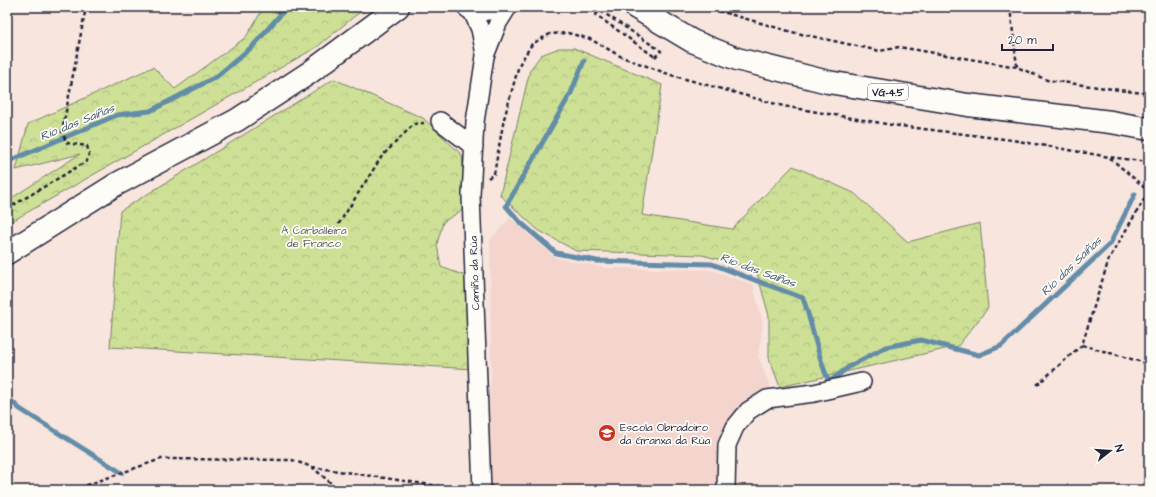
<svg xmlns="http://www.w3.org/2000/svg" width="1156" height="497" viewBox="0 0 1156 497" font-family="'Architects Daughter',sans-serif">
<style>
.built{fill:#f3d5cd}
.forest{fill:url(#forest-crowns);stroke:#788168}
.lines{fill:none;stroke-linecap:round;stroke-linejoin:round}
.stream{stroke:#638ca8;stroke-width:5}
.minor-casing{stroke:#22223b;stroke-width:20}
.major-casing{stroke:#22223b;stroke-width:25}
.highway-casing{stroke:#22223b;stroke-width:25}
.path{stroke:#22223b;stroke-width:2.5;stroke-dasharray:4 3;stroke-linecap:butt}
.minor{stroke:#fdfcf7;stroke-width:17}
.major{stroke:#fdfcf7;stroke-width:22}
.highway{stroke:#fdfcf7;stroke-width:22}
.path-bridge{stroke:#22223b;stroke-width:2.5;stroke-dasharray:4 3;stroke-linecap:butt}
.labels{text-anchor:middle;stroke-width:3.5;stroke-linejoin:round;paint-order:stroke}
.shield{fill:#fdfcf7;stroke:#646373;stroke-width:1}
.shield-label{font-size:10px;font-weight:bold;fill:#22223b}
.park-label{font-size:11px;fill:#555b56;stroke:#fdfcf7}
.street-label{font-size:11px;fill:#22223b;stroke:#fdfcf7}
.poi-label{font-size:11px;fill:#22223b;stroke:#fdfcf7;text-anchor:start}
.water-label{font-size:12px;font-style:italic;fill:#425771;stroke:#fdfcf7}
</style>
<defs>
<pattern id="forest-crowns" width="20" height="18" patternUnits="userSpaceOnUse"><rect width="20" height="18" fill="#cde095"/><path d="M2 6a3 3 0 1 1 6 0M12 15a3 3 0 1 1 6 0" fill="none" stroke="#b0c081"/></pattern>
</defs>
<rect width="100%" height="100%" fill="#f7e5de"/>
<filter id="ink" filterUnits="userSpaceOnUse"><feTurbulence type="fractalNoise" baseFrequency=".025" numOctaves="2"/><feDisplacementMap in="SourceGraphic" scale="8" xChannelSelector="R" yChannelSelector="G"/><feConvolveMatrix kernelMatrix="1 2 1 2 8 2 1 2 1" color-interpolation-filters="sRGB"/></filter>
<g filter="url(#ink)">
<path class="built" d="M510,218L556,258L607,268L711,270L753,285L763,324L758,356L772,392L742,410L719,490H487L491,370L490,240Z"/>
<path class="forest" d="M264,7H370L356,15L317,47L7,224V201L80,154L16,170L28,124L153,67L175,89L246,37Z
M559,48H574L662,85L642,215L732,229L793,166L854,193L908,242L980,223L988,308L958,346L780,387L769,358V316L756,269L702,255L576,251L538,230L500,195L530,70L541,55Z
M334,79L423,118L462,155L467,207L443,222L437,244L441,267L471,278L473,369L110,347L120,211Z"/>
<g class="lines">
<path class="stream" d="M584,61L571,93L506,206L520,222L556,253L597,261L712,264L803,298C813,326 817,355 829,382L850,366L886,347L921,340L979,355L1001,346L1110,244L1135,194
M7,162L117,115L150,111L216,77L253,46L287,7
M7,397L20,409L122,473"/>
<defs>
<path id="minor" d="M470,7L480,29L485,54
M440,121L474,147
M482,490L471,195L475,122L485,56L498,23L508,7
M726,490L727,445L735,427L748,411L767,399L814,393L862,382"/>
<path id="major" d="M469,7L484,9L500,7
M7,253L115,185L237,120L309,73L398,7"/>
<path id="highway" d="M635,7L692,41L737,59L828,82L968,105L1111,122L1149,129"/>
</defs>
<use href="#minor" class="minor-casing"/>
<use href="#major" class="major-casing"/>
<use href="#highway" class="highway-casing"/>
<path class="path" d="M595,7L661,51L655,57
M705,7L792,32L880,51L899,47L1017,67L1047,80L1149,94
M1010,7L1017,67
M1110,158L1149,191
M488,178L494,174L504,119L519,65L532,44L550,34L568,33L590,39L622,57L671,75L783,106L892,125L1012,140L1109,157L1149,162
M7,209L87,161L89,153L87,146L67,143L62,132L86,7
M331,236L382,156L414,124L424,123
M1082,345L1149,364
M1037,385L1082,345L1109,259L1149,191
M312,467L464,490
M73,490L161,459L292,460L312,467L339,490"/>
<use href="#minor" class="minor"/>
<use href="#major" class="major"/>
<use href="#highway" class="highway"/>
<path class="path-bridge" d="M602,7L596,15L655,57"/>
</g>
</g>
<defs>
<symbol id="school-disc" viewBox="-11 -11 22 22"><circle r="9.5" fill="#c8321e" stroke="#fdfcf7"/><path d="M0-5L7-2L0 1L-7-2ZM-4 1L0 2.5L4 1V4Q0 6-4 4Z" fill="#fff"/></symbol>
</defs>
<g fill-rule="evenodd">
<use href="#school-disc" x="597" y="423" width="20" height="20"/>
</g>
<g class="labels">
<rect class="shield" x="868" y="84" width="40" height="16" rx="3"/>
<g class="shield-label">
<text x="888" y="96">VG-4.5</text>
</g>
<g class="park-label">
<text x="314" y="234">A Carballeira<tspan x="314" dy="13">de Franco</tspan></text>
</g>
<g class="street-label">
<text transform="translate(474 273) rotate(-92)" y="4">Camiño da Rúa</text>
</g>
<g class="poi-label">
<text x="620" y="431">Escola Obradoiro<tspan x="620" dy="13">da Granxa da Rúa</tspan></text>
</g>
<g class="water-label">
<text transform="translate(77 122) rotate(-22)" y="4">Río das Saíñas</text>
<text transform="translate(1071 266) rotate(-44)" y="4">Río das Saíñas</text>
<text transform="translate(758 270) rotate(20)" y="4">Río das Saíñas</text>
</g>
</g>
<rect width="1156" height="497" fill="none" stroke="#fdfcf7" stroke-width="24"/>
<rect x="12" y="12" width="1132" height="473" fill="none" stroke="#22223b" stroke-width="1.5" filter="url(#ink)"/>
<g transform="translate(1110 451) rotate(73)" stroke="#fdfcf7" stroke-width="3" paint-order="stroke">
<path d="M0-3L7 15L0 10L-7 15Z" fill="#22223b"/>
<text y="-6" font-size="11" font-weight="bold" text-anchor="middle" fill="#22223b">N</text>
</g>
<path d="M1002 44v6h51v-6" fill="none" stroke="#22223b" stroke-width="2"/>
<text x="1008" y="44" font-size="12" fill="#22223b" stroke="#fdfcf7" stroke-width="3" paint-order="stroke">20 m</text>
</svg>
